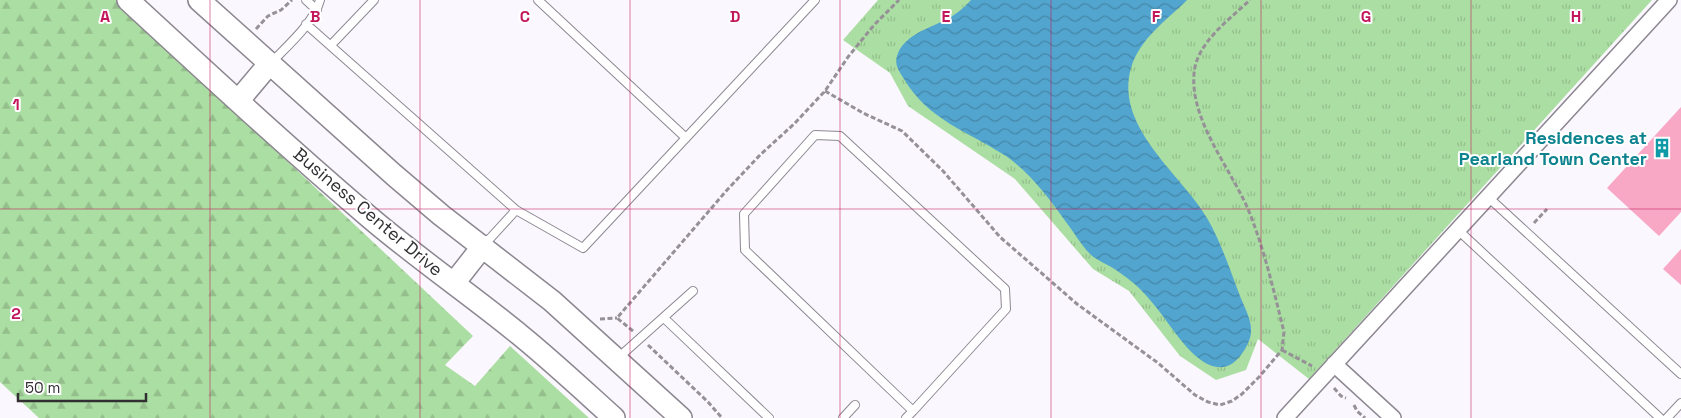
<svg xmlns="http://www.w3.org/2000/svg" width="1681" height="418" viewBox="0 0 1681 418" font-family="'Space Grotesk',sans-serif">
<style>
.forest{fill:url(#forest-firs)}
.park{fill:url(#park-tufts)}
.water{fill:url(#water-waves)}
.building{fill:#f8a8c5}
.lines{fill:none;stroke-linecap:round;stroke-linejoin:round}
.lane-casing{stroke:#8d8791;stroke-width:10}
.street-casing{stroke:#8d8791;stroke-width:18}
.secondary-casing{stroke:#8d8791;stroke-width:24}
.path{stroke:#959197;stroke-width:3;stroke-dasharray:5 2.5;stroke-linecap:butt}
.lane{stroke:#fff;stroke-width:8}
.street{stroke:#fff;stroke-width:15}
.secondary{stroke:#fff;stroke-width:21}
.grid{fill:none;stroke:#c2185b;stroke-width:1;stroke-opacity:0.55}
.labels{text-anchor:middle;stroke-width:4;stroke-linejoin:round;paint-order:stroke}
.culture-label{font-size:18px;font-weight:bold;fill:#0d838f;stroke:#fff;text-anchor:end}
.street-label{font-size:18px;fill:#322f33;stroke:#fff}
.grid-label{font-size:16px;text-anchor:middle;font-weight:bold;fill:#c2185b;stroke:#fff;stroke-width:4;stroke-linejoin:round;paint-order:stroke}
</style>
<defs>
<pattern id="forest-firs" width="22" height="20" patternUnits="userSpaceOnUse" patternTransform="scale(1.25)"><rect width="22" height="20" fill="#abdea2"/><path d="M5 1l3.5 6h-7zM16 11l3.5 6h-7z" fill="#94bf8c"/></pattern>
<pattern id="park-tufts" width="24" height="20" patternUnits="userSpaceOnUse" patternTransform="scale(1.25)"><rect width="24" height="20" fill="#abdea2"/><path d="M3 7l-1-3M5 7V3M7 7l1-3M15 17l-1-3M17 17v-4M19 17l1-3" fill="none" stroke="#94bf8c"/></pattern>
<pattern id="water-waves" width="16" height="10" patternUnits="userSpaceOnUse" patternTransform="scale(1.25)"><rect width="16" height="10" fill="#52a5cf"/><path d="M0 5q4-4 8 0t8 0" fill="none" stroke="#4587a9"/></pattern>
</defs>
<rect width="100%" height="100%" fill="#fbf7fe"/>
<path class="forest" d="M0,0H116L473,336L445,365L475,386L510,346L589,418H39L0,382Z"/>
<path class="park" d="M878,0H1652L1309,379L1258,339L1246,370L1216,380L1180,356L1129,291L1093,269L1015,179L908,106L890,73L843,40Z"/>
<path class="water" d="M971,0H1187C1166,21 1140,38 1131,68C1114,127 1181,174 1207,218C1221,242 1230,270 1240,296C1244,306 1251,319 1251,329C1252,341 1242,356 1233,363C1206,381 1178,336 1165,319C1157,308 1148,297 1139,288C1132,281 1123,275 1116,270C1108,264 1097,261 1090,254C1081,245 1074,232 1066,222C1049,198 1030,173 1006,156C969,132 928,120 904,79C900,72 894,65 897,56C903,36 927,29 943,21C954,16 963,9 971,0Z"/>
<path class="building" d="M1681,107V212L1659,236L1607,188Z
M1681,249V285L1663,269Z"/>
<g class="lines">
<defs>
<path id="lane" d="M306,0L317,10
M538,0L686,138
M306,24L516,210L583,248L815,0
M331,45L374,0
M271,63C287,46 314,23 320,0
M1488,197L1681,374
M1458,230L1660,418
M484,245L516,210
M664,318L769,418
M618,358L693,291
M843,418L855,405
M906,418L913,411L1006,309L1005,289L840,136L815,135L744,214L745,250L913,411
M1667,418L1681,403"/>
<path id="street" d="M1334,364L1393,418
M1285,418L1669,0"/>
<path id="secondary" d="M128,0C207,73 286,146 368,216C417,258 470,294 520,335C552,361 583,390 614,418
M199,0L394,175L441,215L552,301L681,418
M238,101L270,63
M454,283L483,246"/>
</defs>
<use href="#lane" class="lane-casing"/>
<use href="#street" class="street-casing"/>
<use href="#secondary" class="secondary-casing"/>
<path class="path" d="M256,29L268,16L281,10L292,0
M825,91L863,113L902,131L943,171L1000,237L1077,304L1158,363L1195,395L1208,402L1220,405L1232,401L1242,394L1259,377L1282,350L1284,332C1274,292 1265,252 1250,214C1233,171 1190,122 1194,74C1196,43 1229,20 1250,0
M1534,223L1547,209
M600,319L617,318
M633,331L617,318L727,190L760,155L794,124L825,91L848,57L874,25L899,0
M648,345L708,402L722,418
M1282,350L1312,366
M1334,388L1341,396L1346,398
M1354,405L1357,411L1365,418"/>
<use href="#lane" class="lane"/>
<use href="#street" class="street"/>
<use href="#secondary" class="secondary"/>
</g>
<path class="grid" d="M210,0V418M420,0V418M630,0V418M840,0V418M1051,0V418M1261,0V418M1471,0V418M0,209H1681"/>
<defs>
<symbol id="building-bare" viewBox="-9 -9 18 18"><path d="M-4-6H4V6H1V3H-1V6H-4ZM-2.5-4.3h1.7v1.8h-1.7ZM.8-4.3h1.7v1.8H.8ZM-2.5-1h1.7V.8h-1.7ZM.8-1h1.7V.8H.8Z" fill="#0f9aa8" stroke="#fff" stroke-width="2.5" paint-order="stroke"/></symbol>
</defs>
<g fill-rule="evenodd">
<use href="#building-bare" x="1648" y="134" width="28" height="28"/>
</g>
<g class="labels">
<g class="culture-label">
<text x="1647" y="144">Residences at<tspan x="1647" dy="21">Pearland Town Center</tspan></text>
</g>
<g class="street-label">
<text transform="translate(368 212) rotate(40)" y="6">Business Center Drive</text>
</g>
</g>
<g class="grid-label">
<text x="105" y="22">A</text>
<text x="315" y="22">B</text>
<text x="525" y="22">C</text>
<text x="735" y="22">D</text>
<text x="946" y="22">E</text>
<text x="1156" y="22">F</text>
<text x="1366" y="22">G</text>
<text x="1576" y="22">H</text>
<text x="16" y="110">1</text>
<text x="16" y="319">2</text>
</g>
<path d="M18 393v8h128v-8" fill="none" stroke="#322f33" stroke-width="2.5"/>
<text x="25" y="393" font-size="15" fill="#322f33" stroke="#ffffff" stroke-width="4" paint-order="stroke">50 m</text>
</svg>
